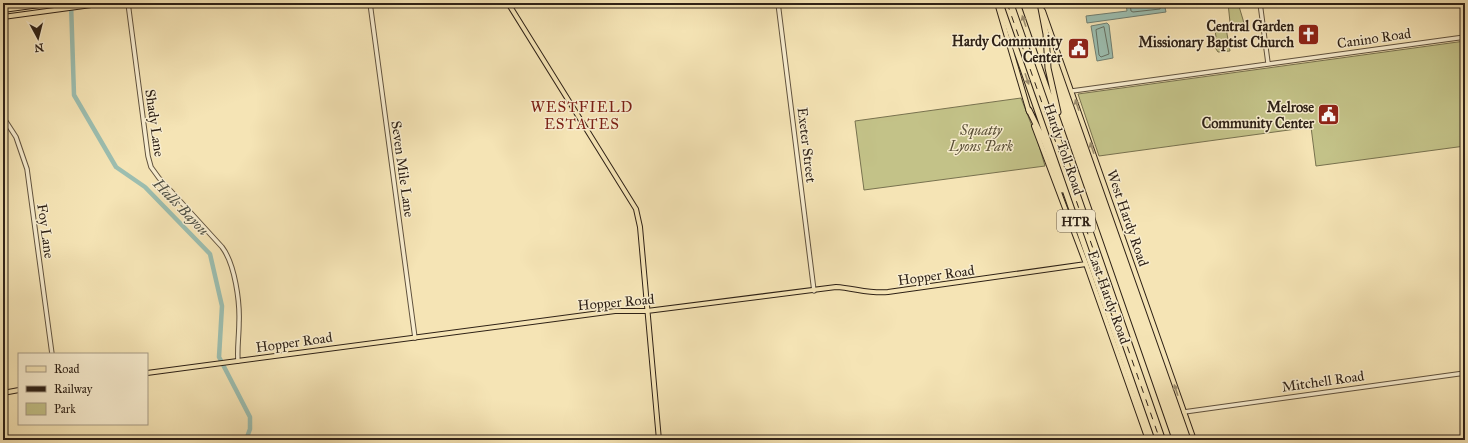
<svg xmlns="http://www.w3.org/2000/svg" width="1468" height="443" viewBox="0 0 1468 443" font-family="'IM FELL Great Primer',serif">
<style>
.green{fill:#c3c288;stroke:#78724f}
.water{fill:#9cbeb0;stroke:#707f72}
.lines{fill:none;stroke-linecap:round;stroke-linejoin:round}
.shore{stroke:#657063;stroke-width:1}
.river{stroke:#9cbeb0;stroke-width:4.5}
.minor-casing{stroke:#60523e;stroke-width:5.5}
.major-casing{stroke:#2e2116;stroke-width:6}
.highway-casing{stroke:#2e2116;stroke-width:7}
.minor{stroke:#f8edcf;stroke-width:3.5}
.major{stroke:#f5e4b5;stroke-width:4}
.highway{stroke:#f5e4b5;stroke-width:5}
.rail{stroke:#2e2116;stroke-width:1;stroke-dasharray:7 7;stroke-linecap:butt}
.oneway{fill:#9b8c6d}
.labels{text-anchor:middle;stroke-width:3;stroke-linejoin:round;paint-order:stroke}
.shield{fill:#f8edcf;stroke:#6b5e4e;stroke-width:1}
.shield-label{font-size:13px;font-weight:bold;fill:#2e2116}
.poi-label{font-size:14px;font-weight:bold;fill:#2e2116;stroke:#f8edcf;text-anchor:end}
.street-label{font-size:14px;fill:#2e2116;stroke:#f8edcf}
.park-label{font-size:14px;font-style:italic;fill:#5b5138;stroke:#f8edcf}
.neighbourhood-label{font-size:15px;letter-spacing:1px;fill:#7a1f14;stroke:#f8edcf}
.water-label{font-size:15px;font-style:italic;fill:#4f5044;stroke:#f8edcf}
</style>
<rect width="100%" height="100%" fill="#f5e4b5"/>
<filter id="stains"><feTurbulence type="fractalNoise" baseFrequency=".005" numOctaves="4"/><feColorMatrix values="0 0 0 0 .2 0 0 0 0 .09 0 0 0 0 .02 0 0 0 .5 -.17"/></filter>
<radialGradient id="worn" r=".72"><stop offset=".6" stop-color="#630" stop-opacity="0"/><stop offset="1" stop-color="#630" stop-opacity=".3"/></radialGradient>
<path class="green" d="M1228,3H1238L1244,23L1231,32Z
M1226,28L1230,51L1218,52L1214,46L1208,48V45L1213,42L1212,38L1216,37L1215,30Z
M1465,41V146L1316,166L1311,127L1099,156L1078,94Z
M1021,98L1037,139L1045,166L864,190L855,121Z"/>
<path class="water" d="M1126,3H1164L1166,12L1087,23L1086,16L1127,11Z
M1107,23L1109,25L1113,58L1097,61L1091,26Z"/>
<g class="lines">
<path class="shore" d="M1130,3L1131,11L1133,12L1160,9L1161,3
M1104,27L1109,54L1101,57L1099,55L1096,30Z"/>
<path class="river" d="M71,3L74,95L116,167L145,187L210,254L222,306L219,357L250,417V429L246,440"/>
<defs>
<path id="minor" d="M128,3L148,156L151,167L159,178L222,247C235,264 240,302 239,323C239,336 237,348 238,361
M370,3L415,338
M778,3L814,291
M1260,3L1268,63
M1072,91L1465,37
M3,117L16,137L27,169L52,354
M1184,412L1465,373"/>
<path id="major" d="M508,3L636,209L640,227L659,440
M997,3L1029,112
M3,10L54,3
M1043,11L1194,440
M3,17L106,3
M1034,126L1086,264L1148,440
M147,373L615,311H647L836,287C854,288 870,294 888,292L1086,264
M3,393L19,390"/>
<path id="highway" d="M1000,3L1152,440
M1017,3L1169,440
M1040,3L1046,34L1048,68L1058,112
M1029,110L1044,141L1062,190"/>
</defs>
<use href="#minor" class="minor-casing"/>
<use href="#major" class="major-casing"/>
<use href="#highway" class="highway-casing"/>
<use href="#minor" class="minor"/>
<use href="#major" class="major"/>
<use href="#highway" class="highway"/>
<path class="rail" d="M1007,3L1160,440"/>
</g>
<defs><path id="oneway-solid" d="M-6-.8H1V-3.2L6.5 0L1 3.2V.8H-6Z"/></defs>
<g class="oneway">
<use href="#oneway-solid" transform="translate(1024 21) rotate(-109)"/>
<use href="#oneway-solid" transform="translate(1027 79) rotate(71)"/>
<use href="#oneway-solid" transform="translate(1077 105) rotate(-109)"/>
<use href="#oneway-solid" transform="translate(1092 148) rotate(-109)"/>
<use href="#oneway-solid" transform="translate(1176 390) rotate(-109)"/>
</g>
<defs>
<symbol id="church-square" viewBox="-11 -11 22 22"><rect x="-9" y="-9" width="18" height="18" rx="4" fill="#8f2418" stroke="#f8edcf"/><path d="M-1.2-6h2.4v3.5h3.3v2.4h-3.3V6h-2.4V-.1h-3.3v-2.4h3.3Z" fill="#fff"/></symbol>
<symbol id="civic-square" viewBox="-11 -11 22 22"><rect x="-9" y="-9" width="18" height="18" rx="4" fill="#8f2418" stroke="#f8edcf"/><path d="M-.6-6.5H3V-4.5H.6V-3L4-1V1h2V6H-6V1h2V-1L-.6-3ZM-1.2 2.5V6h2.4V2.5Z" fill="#fff"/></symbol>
</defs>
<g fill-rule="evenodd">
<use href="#church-square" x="1296" y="22" width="25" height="25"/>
<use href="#civic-square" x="1066" y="36" width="25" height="25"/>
<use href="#civic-square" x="1316" y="102" width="25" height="25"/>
</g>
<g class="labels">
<rect class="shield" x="1057" y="210" width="38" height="22" rx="3"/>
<g class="shield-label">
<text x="1076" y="226">HTR</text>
</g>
<g class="poi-label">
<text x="1294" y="31">Central Garden<tspan x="1294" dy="16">Missionary Baptist Church</tspan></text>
<text x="1062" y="46">Hardy Community<tspan x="1062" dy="16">Center</tspan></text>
<text x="1314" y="112">Melrose<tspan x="1314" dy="16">Community Center</tspan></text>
</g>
<g class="street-label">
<text transform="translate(1374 38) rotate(-8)" y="5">Canino Road</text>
<text transform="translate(155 123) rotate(82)" y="5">Shady Lane</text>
<text transform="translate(807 145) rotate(83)" y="5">Exeter Street</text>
<text transform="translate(1064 149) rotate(71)" y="5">Hardy Toll Road</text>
<text transform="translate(403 169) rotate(82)" y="5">Seven Mile Lane</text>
<text transform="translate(1128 218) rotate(71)" y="5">West Hardy Road</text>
<text transform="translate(46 231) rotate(82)" y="5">Foy Lane</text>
<text transform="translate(936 275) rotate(-8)" y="5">Hopper Road</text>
<text transform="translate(1109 297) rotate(70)" y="5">East Hardy Road</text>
<text transform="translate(616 302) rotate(-5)" y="5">Hopper Road</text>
<text transform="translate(294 342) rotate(-8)" y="5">Hopper Road</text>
<text transform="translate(1323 381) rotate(-8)" y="5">Mitchell Road</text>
</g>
<g class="park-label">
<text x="981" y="135">Squatty<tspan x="981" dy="16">Lyons Park</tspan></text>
</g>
<g class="neighbourhood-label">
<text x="582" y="112">WESTFIELD<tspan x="582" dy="17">ESTATES</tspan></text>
</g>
<g class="water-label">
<text transform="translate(181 207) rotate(46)" y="5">Halls Bayou</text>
</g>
</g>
<rect width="1468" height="443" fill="none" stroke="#f5e4b5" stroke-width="16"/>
<rect x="4" y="4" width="1460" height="435" fill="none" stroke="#2e2116" stroke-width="2"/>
<rect x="8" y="8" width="1452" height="427" fill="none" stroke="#2e2116"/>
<rect x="18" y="353" width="130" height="72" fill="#f8edcf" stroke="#a79b85"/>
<rect x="26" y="366" width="20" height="6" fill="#f5e4b5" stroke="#a79b85"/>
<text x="54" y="373" font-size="12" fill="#2e2116">Road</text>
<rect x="26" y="386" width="20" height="6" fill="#2e2116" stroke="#a79b85"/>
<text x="54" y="393" font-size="12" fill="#2e2116">Railway</text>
<rect x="26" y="403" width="20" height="12" fill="#c3c288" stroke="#a79b85"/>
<text x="54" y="413" font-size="12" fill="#2e2116">Park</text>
<g transform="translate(38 38) rotate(173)" stroke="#f8edcf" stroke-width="3" paint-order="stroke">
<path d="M0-3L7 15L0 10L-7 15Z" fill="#2e2116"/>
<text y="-6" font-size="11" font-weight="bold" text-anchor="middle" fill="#2e2116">N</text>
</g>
<rect width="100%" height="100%" filter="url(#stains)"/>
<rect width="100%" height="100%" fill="url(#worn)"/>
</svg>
